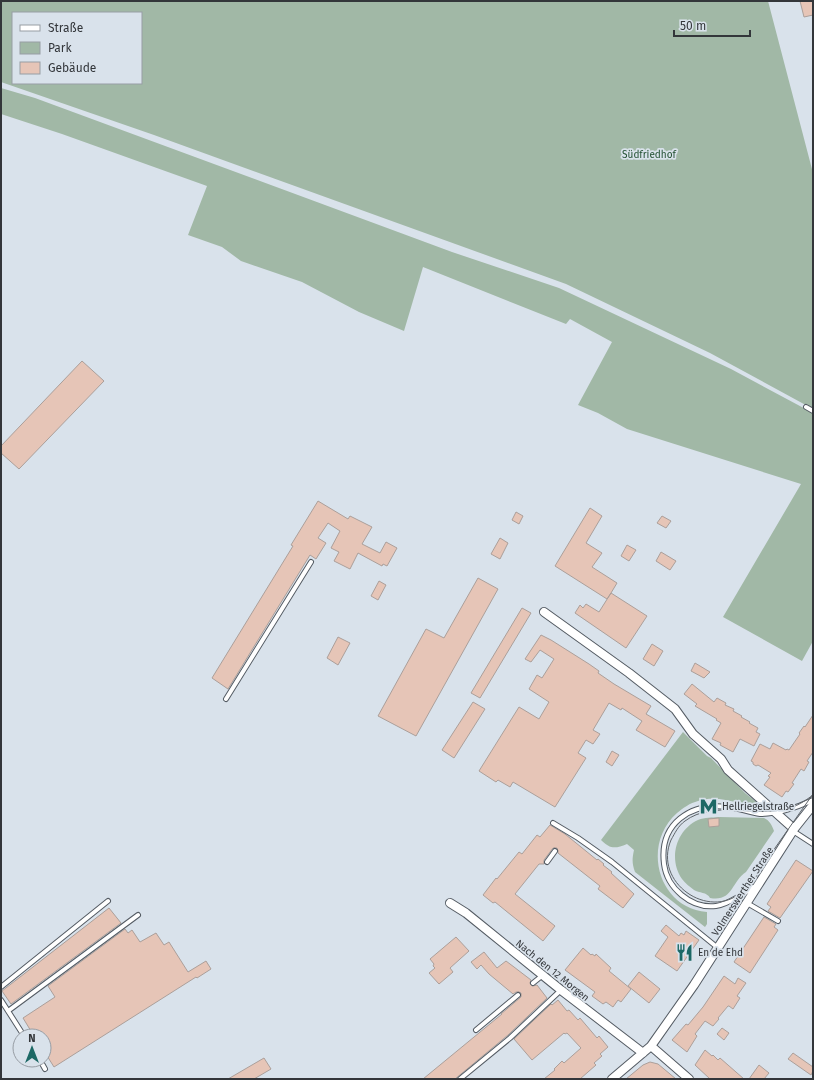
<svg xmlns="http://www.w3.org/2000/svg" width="814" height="1080" viewBox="0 0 814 1080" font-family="'Fira Sans',sans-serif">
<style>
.green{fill:#a1b8a6;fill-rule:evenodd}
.building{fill:#e6c5b7;stroke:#ab9f9a}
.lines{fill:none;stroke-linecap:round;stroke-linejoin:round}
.service-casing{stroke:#545b63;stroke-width:6}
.minor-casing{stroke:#545b63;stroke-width:10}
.service{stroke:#fff;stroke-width:4}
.minor{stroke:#fff;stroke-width:8}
.tram{stroke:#61666b;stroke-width:1}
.labels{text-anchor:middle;stroke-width:3.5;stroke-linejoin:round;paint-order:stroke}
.park-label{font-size:10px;fill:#225031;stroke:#d9e2eb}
.poi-label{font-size:10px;fill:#33363a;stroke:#d9e2eb;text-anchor:start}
.street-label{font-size:10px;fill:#33363a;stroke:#d9e2eb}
</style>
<rect width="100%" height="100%" fill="#d9e2eb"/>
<path class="green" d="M1,1H768L813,173V409L710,353L566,284L154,135L1,82ZM13,13H141V83H13Z
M1,88L35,98L398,232L452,252L559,288L731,369L813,413V641L802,661L723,617L801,484L627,429L598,413L578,405L612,342L570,319L566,324L423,267L404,331L359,312L302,282L241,261L222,247L188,235L207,186L62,134L1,114Z
M683,732L707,756L711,758L745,793L764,808C741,806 721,794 698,801C690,803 683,808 677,813C641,845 658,908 707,912V924L705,927L635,872C632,864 632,859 634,850L627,844C615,849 610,849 601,840Z
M719,817L764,818C769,820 772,825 774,831L746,872C731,882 733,902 710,898C707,892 699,893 694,890C690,887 685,883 682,879C668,859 676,830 698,820C705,817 712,818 719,817Z"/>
<path class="building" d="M800,1H813V15L804,17Z
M82,361L104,381L19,469L1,453V446Z
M318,501L348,519L350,516L372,527L362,544L380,553L386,542L397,548L387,566L383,564L382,566L358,553L350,569L334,561L339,552L331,548L340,531L328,523L318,538L326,543L316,559L310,555L228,689L212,678L293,546L291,545Z
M590,508L602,516L586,543L602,553L592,567L617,583L611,593L647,616L626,648L575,613L580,605L583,608L586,604L599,612L611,593L607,599L555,566Z
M516,512L523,516L519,524L512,520Z
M662,516L671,521L666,528L657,523Z
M500,538L508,543L500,559L491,554Z
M627,545L636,550L629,561L621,556Z
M661,552L676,561L670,570L656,561Z
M478,578L498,589L416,736L378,716L426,629L444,638Z
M379,581L386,585L378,600L371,596Z
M522,608L531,613L480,698L471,693Z
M541,635L551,640L589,664L599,671L598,673L614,684L651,706L646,714L675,731L665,747L636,730L642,721L622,708L621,710L609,703L593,730L600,734L593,744L586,740L578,753L586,758L555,807L513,782L510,787L498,780L496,782L479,771L519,707L539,719L549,702L529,689L537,675L542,678L554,659L540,650L531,662L525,659Z
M338,637L350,643L338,665L327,658Z
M652,644L663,651L654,666L643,659Z
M695,663L710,672L704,678L691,671Z
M692,684L714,702L717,698L726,703L725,705L734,709L733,711L742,716L741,717L750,722L749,723L758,728L756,732L760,734L754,746L740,739L733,752L720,745L721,743L712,739L721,723L716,720L717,719L695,706L697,704L684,694Z
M473,702L485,709L454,758L442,750Z
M813,715V752L807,761L809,762L804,771L801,769L792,783L794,784L788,792L786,791L782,797L764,785L770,777L768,776L771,773L758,765L756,766L753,764V762L751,761L760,744L770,749L773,743L786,750L787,749L789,750L800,734L799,733L804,726L805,727Z
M612,751L619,755L612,766L606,762Z
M719,818V826L709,827L708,819Z
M550,825L565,834L597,860L598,859L604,864L603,865L612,872L611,873L634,894L623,908L598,889L600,886L558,853V851L557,848H553L544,860V864H539L515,894L555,926L543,941L495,902L493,903L483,895L496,878L497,879L519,852L522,854L537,835L540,837Z
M796,860L813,871L780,918L768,911L771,907L767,904Z
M109,908L121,923L11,1004L2,991Z
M764,917L776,924L774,927L778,930L750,973L734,962Z
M666,925L679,936L681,933L684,935L686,931L699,940L677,971L655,956L668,937L661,931Z
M125,929L128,933L132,930L140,942L156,933L164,945L169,942L188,972L206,961L211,969L197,978L196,977L54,1067L44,1051V1036H34L23,1018L55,997L48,986Z
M456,937L469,951L450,968L453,972L439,984L429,973L435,968L433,966L434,964L430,959Z
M583,948L591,955L592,954L595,956L596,954L611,968L609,971L631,989L621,1002L618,1000L613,1007L606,1002L603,1004L592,996L595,992L565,970Z
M484,952L497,968L506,961L514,967L531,980L530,983L531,985L533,986L537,985L547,998L508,1035L455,1079H423L502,1014H501L521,997V993L519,992H516L513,994L489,974L481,965L477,969L471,962Z
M639,972L660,989L649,1003L628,986Z
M724,976L735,984L738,978L746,983L737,996L740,998L733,1009L729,1006H728L718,1018L719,1019L713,1026L705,1021L695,1034L697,1036L687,1052L672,1040L686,1024L688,1025L703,1007Z
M558,1000L567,1011L569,1010L578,1020L580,1018L597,1038L599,1036L608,1047L600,1054L602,1056L594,1063L596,1065L580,1079H544L555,1070L554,1069L562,1061L564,1063L581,1048L567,1033L565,1034L564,1033L532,1060L514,1039L551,1004L552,1005Z
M722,1028L729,1033L724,1040L717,1034Z
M705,1050L712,1056L713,1055L718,1060L720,1058L744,1079H710L695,1065Z
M793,1053L813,1067V1071L811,1075L788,1059Z
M264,1058L271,1069L254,1079H228Z
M650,1062L658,1064L676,1079H626L643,1065Z
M759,1065L769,1073L764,1079H749Z"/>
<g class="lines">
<defs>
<path id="service" d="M806,407L813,411
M226,699L311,562
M553,823L578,838L612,862L718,948
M793,831L813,844
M547,862L555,851
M753,887C749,891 743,894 738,897C731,901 724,905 716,906C691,909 667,888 664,864C659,824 690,802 728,807C739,808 750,813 760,814C779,814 796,808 813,800
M747,903L778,921
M533,983L543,975
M1,987L108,901
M1,1000L24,1036
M8,1011L138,915
M476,1030L518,995
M40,1060L45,1069
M460,1079L510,1038L561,990"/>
<path id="minor" d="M544,612L629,673L675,709L693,734L721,759L728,770L794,829
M450,903L466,913L561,990L643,1053
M651,1046L689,1079
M612,1079L651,1046L694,985L794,829L813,805"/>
</defs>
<use href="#service" class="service-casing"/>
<use href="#minor" class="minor-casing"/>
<use href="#service" class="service"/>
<use href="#minor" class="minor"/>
<path class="tram" d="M813,794C798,815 783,837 768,858C760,870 753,884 742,892C708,921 653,882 671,840C675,833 678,826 685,821C713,800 754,817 786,809C796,807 805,801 813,795"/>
</g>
<defs>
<symbol id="metro-bare" viewBox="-9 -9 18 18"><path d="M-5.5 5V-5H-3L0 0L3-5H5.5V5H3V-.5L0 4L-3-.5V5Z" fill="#1c6865" stroke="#d9e2eb" stroke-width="2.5" paint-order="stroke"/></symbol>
<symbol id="restaurant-bare" viewBox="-9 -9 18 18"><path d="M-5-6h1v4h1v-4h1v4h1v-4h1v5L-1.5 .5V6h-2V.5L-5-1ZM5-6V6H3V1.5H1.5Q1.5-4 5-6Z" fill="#1c6865" stroke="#d9e2eb" stroke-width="2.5" paint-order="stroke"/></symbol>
</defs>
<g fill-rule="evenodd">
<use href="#metro-bare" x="696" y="794" width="25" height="25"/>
<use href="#restaurant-bare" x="672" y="940" width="25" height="25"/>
</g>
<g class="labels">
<g class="park-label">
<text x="649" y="158">Südfriedhof</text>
</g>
<g class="poi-label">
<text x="722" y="810">Hellriegelstraße</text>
<text x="698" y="956">En de Ehd</text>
</g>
<g class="street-label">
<text transform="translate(742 891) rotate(-57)" y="4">Volmerswerther Straße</text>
<text transform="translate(553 970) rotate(39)" y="4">Nach den 12 Morgen</text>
</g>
</g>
<rect width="814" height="1080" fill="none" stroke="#33363a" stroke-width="4"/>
<rect x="12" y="12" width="130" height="72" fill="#d9e2eb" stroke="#979da4"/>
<rect x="20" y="25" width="20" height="6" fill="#ffffff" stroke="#979da4"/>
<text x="48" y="32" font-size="12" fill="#33363a">Straße</text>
<rect x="20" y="42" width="20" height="12" fill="#a1b8a6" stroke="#979da4"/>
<text x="48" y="52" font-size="12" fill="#33363a">Park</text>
<rect x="20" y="62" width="20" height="12" fill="#e6c5b7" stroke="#979da4"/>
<text x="48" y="72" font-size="12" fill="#33363a">Gebäude</text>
<g transform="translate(32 1048)"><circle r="19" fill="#d9e2eb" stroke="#979da4"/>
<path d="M0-3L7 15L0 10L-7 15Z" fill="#1c6865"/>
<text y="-6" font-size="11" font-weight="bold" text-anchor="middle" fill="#33363a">N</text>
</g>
<path d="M674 30v6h76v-6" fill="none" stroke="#33363a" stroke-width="2"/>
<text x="680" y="30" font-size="12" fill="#33363a" stroke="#d9e2eb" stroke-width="3" paint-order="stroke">50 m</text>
</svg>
